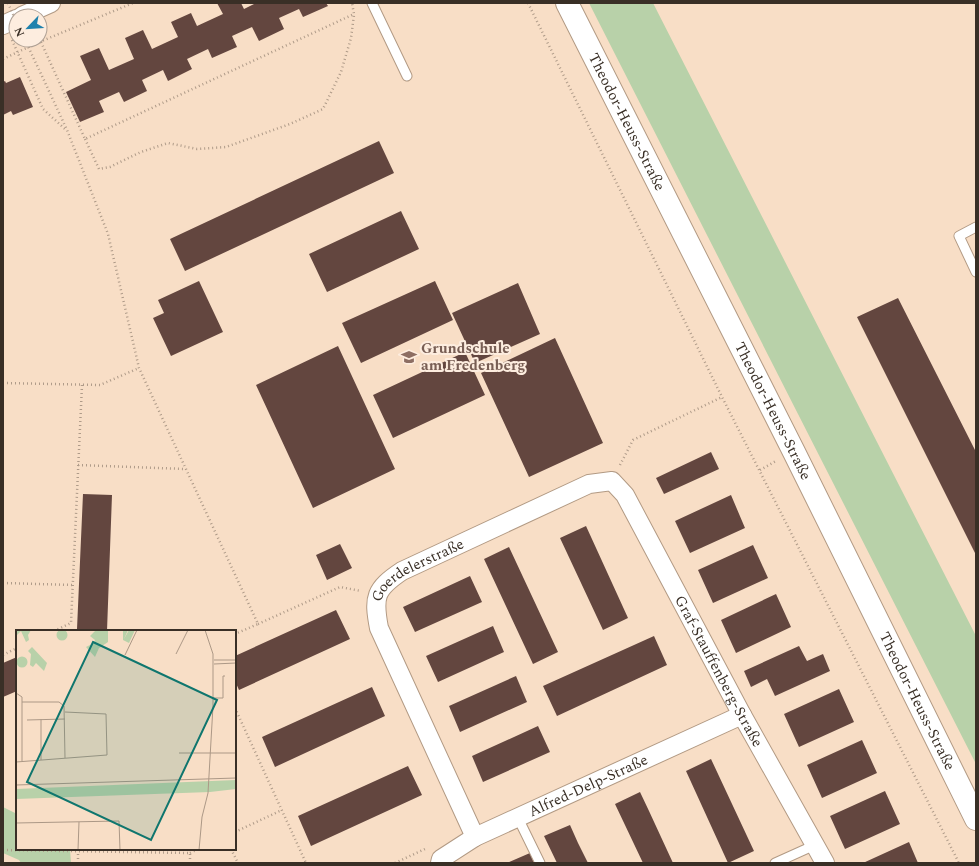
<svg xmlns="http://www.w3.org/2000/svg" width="979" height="866" viewBox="0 0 979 866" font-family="Spectral,serif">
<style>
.green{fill:#b8d1a9}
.building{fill:#63463f}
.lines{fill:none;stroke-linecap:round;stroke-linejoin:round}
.lane-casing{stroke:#b29a84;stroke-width:11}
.street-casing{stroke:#b29a84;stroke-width:20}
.secondary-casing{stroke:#b29a84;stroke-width:24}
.path{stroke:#af9b89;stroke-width:2.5;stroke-dasharray:1 3;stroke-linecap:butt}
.lane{stroke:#fff;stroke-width:9}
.street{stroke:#fff;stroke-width:18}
.secondary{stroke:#fff;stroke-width:22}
.path-bridge{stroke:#af9b89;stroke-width:2.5;stroke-dasharray:1 3;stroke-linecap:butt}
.labels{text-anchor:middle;stroke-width:4;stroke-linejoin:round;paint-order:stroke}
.street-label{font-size:15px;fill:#392f26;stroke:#fdeddf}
.education-label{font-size:15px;font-weight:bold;fill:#785e54;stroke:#fdeddf;text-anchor:start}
.inset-road{fill:none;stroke:#ac9886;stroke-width:1}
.view{fill:#0f766e;fill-opacity:0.15;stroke:#0f766e;stroke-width:2}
.inset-edge{fill:none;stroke:#392f26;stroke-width:2}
</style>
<rect width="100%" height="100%" fill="#f8dec6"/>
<path class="green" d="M589,3H653L976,636V764Z
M3,807L17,814V849H70L71,863H21L19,860L3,853Z"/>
<path class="building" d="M217,3H241L244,9L256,3H326L328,6L303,17L299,9L279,18L284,29L259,41L252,27L232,36L237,47L212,58L208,49L187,59L192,69L168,81L163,70L142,80L147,91L124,102L119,92L99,101L104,112L80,122L66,92L91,80L80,56L99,48L109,70L134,59L125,38L143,30L152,49L178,37L171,22L191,13L197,26L223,14Z
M20,77L33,107L13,115L11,111L3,115V82L5,81L6,83Z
M379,141L394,173L185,271L170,239Z
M401,211L419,249L327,292L309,254Z
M199,281L223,332L171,356L153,318L164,313L158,300Z
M435,281L453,320L361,363L342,323Z
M518,283L540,334L475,363L452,313Z
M898,298L976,452V555L857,317Z
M555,338L603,443L529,477L481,373Z
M338,346L395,469L313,508L256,385Z
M465,352L485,395L393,438L373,395Z
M711,452L719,469L664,494L656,478Z
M83,494L112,495L107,631H73L77,629Z
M731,495L745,528L690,553L675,521Z
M586,526L628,618L603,630L560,538Z
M340,544L352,568L327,580L316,555Z
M753,545L768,578L713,603L698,570Z
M509,547L558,652L533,664L484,559Z
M470,576L482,602L415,632L403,607Z
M776,594L791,627L736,653L721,620Z
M336,610L350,639L239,690L235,681V656Z
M493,626L504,652L438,682L426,656Z
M654,636L667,665L557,716L543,686Z
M799,646L807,661L823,654L830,671L775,696L767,679L751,687L744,671Z
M17,657V691L3,697V663Z
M516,676L527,702L460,732L449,706Z
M372,687L385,716L275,767L262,737Z
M839,689L854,722L799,747L784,714Z
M538,726L550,752L483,782L472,756Z
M862,740L877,773L822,798L807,765Z
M711,759L754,851L728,863L686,771Z
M408,766L422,795L311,846L298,816Z
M885,791L900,824L845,849L830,816Z
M640,792L649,811L673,863H643L615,804Z
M570,825L578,843L588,863H557L544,836Z
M909,842L918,863H863Z
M530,853L534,863H507Z"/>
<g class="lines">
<defs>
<path id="lane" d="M372,3L407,76
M976,227L959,236L976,272
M518,818L540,863
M775,863L815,845"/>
<g id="street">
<path d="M22,16L51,3"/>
<path d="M3,25L16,19"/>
<path id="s1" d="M475,837L379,628C373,597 375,589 402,571L589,484L612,481L625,495L742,715L825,863"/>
<path id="s2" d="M440,863L441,859L475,837L742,715"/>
</g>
<g id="secondary">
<path id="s3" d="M567,3L794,452L976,819"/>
</g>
</defs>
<use href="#lane" class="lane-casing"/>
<use href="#street" class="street-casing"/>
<use href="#secondary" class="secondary-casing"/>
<path class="path" d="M528,3L722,397L959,863
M12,40L43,109L65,129
M41,42L85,139L354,14L352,3
M3,59L37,43L133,3
M42,76L67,130L108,234L139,368L258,624L235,634
M85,139L99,169L110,167L141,152L168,143L197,149L226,147L290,124L323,109L341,72L351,38L354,15
M3,383L100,385L139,368
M78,465L185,469
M620,465L633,440L722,397
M760,470L776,461
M3,583L73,585
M258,624L340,587L361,591
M54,631L71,623L82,385
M3,655L17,648
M235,708L306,863
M235,832L282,810
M231,849L238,863
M3,850L190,853V863
M190,853L198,849
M78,863V851
M395,863L425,849"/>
<use href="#lane" class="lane"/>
<use href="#street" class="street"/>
<use href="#secondary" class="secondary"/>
<path class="path-bridge" d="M8,3L16,21
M25,40L42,76"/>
</g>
<defs>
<symbol id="school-bare" viewBox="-9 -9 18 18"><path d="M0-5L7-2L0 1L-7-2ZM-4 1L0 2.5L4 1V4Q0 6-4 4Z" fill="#8d6e63" stroke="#fdeddf" stroke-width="2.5" paint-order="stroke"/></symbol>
</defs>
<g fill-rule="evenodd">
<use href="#school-bare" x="398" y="346" width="22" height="22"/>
</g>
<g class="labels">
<g class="street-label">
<text dy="5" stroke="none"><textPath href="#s3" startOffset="133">Theodor-Heuss-Straße</textPath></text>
<text dy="5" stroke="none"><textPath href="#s3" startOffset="457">Theodor-Heuss-Straße</textPath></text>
<text dy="5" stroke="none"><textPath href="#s1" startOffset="311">Goerdelerstraße</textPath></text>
<text dy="5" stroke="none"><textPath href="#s1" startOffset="746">Graf-Stauffenberg-Straße</textPath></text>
<text dy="5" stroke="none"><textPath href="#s3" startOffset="781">Theodor-Heuss-Straße</textPath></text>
<text dy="5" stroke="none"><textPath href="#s2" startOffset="169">Alfred-Delp-Straße</textPath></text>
</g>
<g class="education-label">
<text x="421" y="353">Grundschule<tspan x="421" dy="17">am Fredenberg</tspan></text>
</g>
</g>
<g transform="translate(16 630)">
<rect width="220" height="220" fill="#f8dec6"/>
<path d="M40.5 5a5.5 5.5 0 1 1 11 0a5.5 5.5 0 1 1-11 0ZM0,0H15L12,5L13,10L10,12L5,1L0,6ZM80,0H92V12L83,18L79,27L70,17L78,13L79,10L74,6ZM107,0H112L108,9L113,0H119L113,13L107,10ZM16,17L31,33L28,41L20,33L17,37L14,35L15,24L12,21ZM0.5 32a5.5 5.5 0 1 1 11 0a5.5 5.5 0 1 1-11 0ZM220,150V159L194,162L0,169V159Z" fill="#b8d1a9"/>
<path class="inset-road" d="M160,24L172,0M109,25L121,0M198,30H220M198,34L220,33M0,63L6,67V131M197,68H207V46H209M6,72H43L48,76L49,128M11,90L49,89M163,123H220M25,130V89M0,132L91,125L90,84L49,82M0,155L220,148M0,193L103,191L104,220M62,220L63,192M183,220L186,187L192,163L197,76V24L189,0"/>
<path class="view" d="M77,12L201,70L135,210L11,152Z"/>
<rect width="220" height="220" class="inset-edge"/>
</g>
<rect width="979" height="866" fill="none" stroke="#392f26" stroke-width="8"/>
<g transform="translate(28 28) rotate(245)"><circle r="19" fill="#fdeddf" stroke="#afa195"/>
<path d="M0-3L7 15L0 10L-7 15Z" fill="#2082ad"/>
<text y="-6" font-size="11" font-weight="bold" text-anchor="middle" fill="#392f26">N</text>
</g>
</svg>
